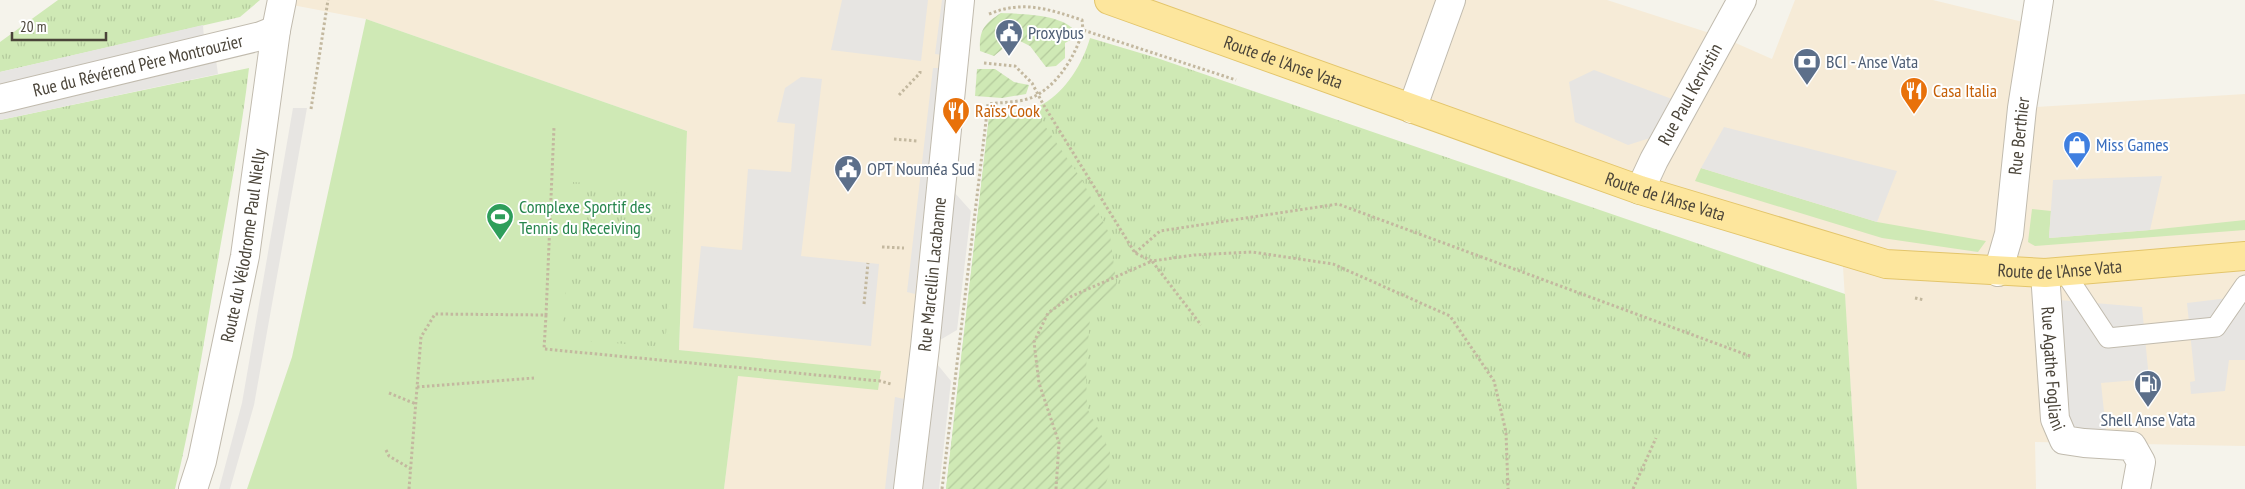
<svg xmlns="http://www.w3.org/2000/svg" width="2245" height="489" viewBox="0 0 2245 489" font-family="'PT Sans Narrow',sans-serif">
<style>
.commercial{fill:#f6ebd7}
.grass{fill:#cfe9b5}
.park{fill:url(#park-tufts)}
.garden{fill:url(#garden-furrows)}
.parking{fill:#e7e5e2}
.lines{fill:none;stroke-linecap:round;stroke-linejoin:round}
.service-casing{stroke:#c1bbae;stroke-width:21}
.minor-casing{stroke:#c1bbae;stroke-width:30}
.tertiary-casing{stroke:#c1bbae;stroke-width:30}
.primary-casing{stroke:#e3c56b;stroke-width:30}
.path{stroke:#c3b89f;stroke-width:3;stroke-dasharray:2.5 2.5;stroke-linecap:butt}
.service{stroke:#fff;stroke-width:19}
.minor{stroke:#fff;stroke-width:28}
.tertiary{stroke:#fff;stroke-width:28}
.primary{stroke:#fde69d;stroke-width:28}
.labels{text-anchor:middle;stroke-width:4;stroke-linejoin:round;paint-order:stroke}
.service-label{font-size:18px;fill:#4e5e75;stroke:#fff;text-anchor:start}
.street-label{font-size:18px;fill:#4a4439;stroke:#fff}
.food-label{font-size:18px;fill:#c56008;stroke:#fff;text-anchor:start}
.shop-label{font-size:18px;fill:#366cbe;stroke:#fff;text-anchor:start}
.leisure-label{font-size:18px;fill:#27864d;stroke:#fff;text-anchor:start}
</style>
<defs>
<pattern id="park-tufts" width="24" height="20" patternUnits="userSpaceOnUse" patternTransform="scale(1.25)"><rect width="24" height="20" fill="#cfe9b5"/><path d="M3 7l-1-3M5 7V3M7 7l1-3M15 17l-1-3M17 17v-4M19 17l1-3" fill="none" stroke="#b3c99c"/></pattern>
<pattern id="garden-furrows" width="10" height="10" patternUnits="userSpaceOnUse" patternTransform="scale(1.25)"><rect width="10" height="10" fill="#cfe9b5"/><path d="M-1 1l2-2M0 10L10 0M9 11l2-2" fill="none" stroke="#b3c99c"/></pattern>
</defs>
<rect width="100%" height="100%" fill="#f5f3eb"/>
<path class="commercial" d="M282,0H960L908,489H724L740,357L679,350L687,131L366,19L282,3Z
M1109,0H1607L1722,37L1772,59L1795,0H1933L2035,25L2022,108L2245,94V446L2035,442L2036,489H1857L1842,251Z"/>
<path class="grass" d="M366,19L687,131L679,350L881,371L878,390L738,376L724,489H247L292,357Z
M1701,168L1877,222L1986,241L1978,252L1882,238L1695,181Z
M2032,209L2051,211L2049,238L2150,230L2245,220V230L2035,246L2028,242Z"/>
<path class="park" d="M58,0H260L240,17L0,72V42Z
M1090,38L1157,58L1845,294L1857,489H946L989,117C1006,115 1028,113 1043,104C1066,91 1083,63 1090,38Z
M249,68C241,138 227,207 215,277C203,348 192,419 175,489H0V120Z
M573,182L677,190L665,347L562,339Z"/>
<path class="garden" d="M1001,13C1021,14 1061,14 1074,30L1072,39L1065,43V58L1056,66L1046,67L1030,46L1020,41L1006,46L994,56L980,51C979,30 984,24 1001,13Z
M977,69H995L1014,82L1029,85L1026,94L1002,98L975,96Z
M1032,107L1082,180L1110,235L1117,289L1090,318L1086,369L1087,408L1110,451L1109,474L1104,489H946L989,117L1010,114Z"/>
<path class="parking" d="M842,0H928L921,61L831,50Z
M942,0H948L942,55L935,54Z
M203,25L204,39L0,85V72Z
M216,60L218,74L0,120V107Z
M933,68H940L915,294L907,292Z
M1594,70L1672,99L1650,138L1628,145L1575,122L1569,82Z
M801,77L822,79L801,256L879,264L871,346L693,328L701,246L742,250L748,169L791,172L795,124L777,122L785,88Z
M293,108H307L254,405L230,489H219L242,403Z
M1724,127L1897,171L1877,222L1701,168Z
M2162,176L2150,230L2049,238L2053,180Z
M954,192L971,211L957,330L940,340Z
M2245,296V360H2229L2225,391L2191,394L2190,382L2195,381L2187,303Z
M2059,300L2142,307L2149,379L2101,383L2106,431L2075,432L2068,423Z
M937,364L951,381L939,489H923Z
M895,397L904,399L895,489H885Z"/>
<g class="lines">
<defs>
<path id="service" d="M2065,273L2108,338L2216,327L2245,285"/>
<g id="minor">
<path id="s1" d="M0,99L261,36L276,30"/>
<path d="M1412,109L1451,0"/>
<path id="s2" d="M1640,190L1654,160L1742,0"/>
<path id="s3" d="M1998,272L2009,234L2022,108L2039,0"/>
<path id="s4" d="M2045,273L2055,419L2064,440L2084,443L2132,446L2141,462L2136,489"/>
</g>
<g id="tertiary">
<path id="s5" d="M193,489L202,461L245,256L276,30L282,0"/>
<path id="s6" d="M908,489L925,347L960,0"/>
</g>
<g id="primary">
<path id="s7" d="M1109,0L1640,190L1886,264L2045,273L2245,256"/>
</g>
</defs>
<use href="#service" class="service-casing"/>
<use href="#minor" class="minor-casing"/>
<use href="#tertiary" class="tertiary-casing"/>
<use href="#primary" class="primary-casing"/>
<path class="path" d="M989,14C1023,0 1048,9 1082,20L1083,30
M984,63L1015,66L1032,83L1043,104L1135,253L1152,261L1194,255L1252,252L1333,264L1450,316L1494,381L1506,432L1508,489
M899,95L920,73V69
M311,109L328,0
M894,139L917,141
M882,247L904,248
M1135,253L1160,231L1338,204L1750,356
M1915,298L1924,300
M864,304L868,263
M546,315L544,349L880,381L891,384
M417,387L534,378
M389,393L416,404
M386,450L389,456L411,469
M409,489L421,337L435,314L546,315L554,127
M942,489L988,104C1003,102 1023,103 1037,95C1060,82 1076,54 1083,30L1236,80
M1056,489L1059,443L1039,383L1034,342L1048,313L1072,296L1152,261L1201,325
M1633,489L1656,438"/>
<use href="#service" class="service"/>
<use href="#minor" class="minor"/>
<use href="#tertiary" class="tertiary"/>
<use href="#primary" class="primary"/>
</g>
<defs>
<symbol id="civic-pin" viewBox="-11 -11 22 30"><path d="M0 17L-7.5 6A9.5 9.5 0 1 1 7.5 6Z" fill="#5c6f8a" stroke="#fff"/><path d="M-.6-6.5H3V-4.5H.6V-3L4-1V1h2V6H-6V1h2V-1L-.6-3ZM-1.2 2.5V6h2.4V2.5Z" fill="#fff"/></symbol>
<symbol id="bank-pin" viewBox="-11 -11 22 30"><path d="M0 17L-7.5 6A9.5 9.5 0 1 1 7.5 6Z" fill="#5c6f8a" stroke="#fff"/><path d="M-6-4H6V4H-6ZM0-2.3a2.3 2.3 0 1 0 0 4.6a2.3 2.3 0 1 0 0-4.6Z" fill="#fff"/></symbol>
<symbol id="restaurant-pin" viewBox="-11 -11 22 30"><path d="M0 17L-7.5 6A9.5 9.5 0 1 1 7.5 6Z" fill="#e8710a" stroke="#fff"/><path d="M-5-6h1v4h1v-4h1v4h1v-4h1v5L-1.5 .5V6h-2V.5L-5-1ZM5-6V6H3V1.5H1.5Q1.5-4 5-6Z" fill="#fff"/></symbol>
<symbol id="shop-pin" viewBox="-11 -11 22 30"><path d="M0 17L-7.5 6A9.5 9.5 0 1 1 7.5 6Z" fill="#3f7fe0" stroke="#fff"/><path d="M-5-2.5h2.3a2.7 3.5 0 0 1 5.4 0H5L5.5 6h-11ZM-1.5-2.5h3a1.5 2.3 0 0 0-3 0Z" fill="#fff"/></symbol>
<symbol id="stadium-pin" viewBox="-11 -11 22 30"><path d="M0 17L-7.5 6A9.5 9.5 0 1 1 7.5 6Z" fill="#2e9e5b" stroke="#fff"/><path d="M0-5a6.5 5 0 1 0 0 10a6.5 5 0 1 0 0-10ZM-3.5-1.8h7v3.6h-7Z" fill="#fff"/></symbol>
<symbol id="fuel-pin" viewBox="-11 -11 22 30"><path d="M0 17L-7.5 6A9.5 9.5 0 1 1 7.5 6Z" fill="#5c6f8a" stroke="#fff"/><path d="M-5.5-6h7V0h2V4h1.3V-2.5L3-4.5l.8-.8L6-3V5H2.5V1h-1V6h-7ZM-4.2-4.7v3.2H.2V-4.7Z" fill="#fff"/></symbol>
</defs>
<g fill-rule="evenodd">
<use href="#civic-pin" x="993" y="17" width="32" height="43"/>
<use href="#bank-pin" x="1791" y="46" width="32" height="43"/>
<use href="#restaurant-pin" x="1898" y="75" width="32" height="43"/>
<use href="#restaurant-pin" x="940" y="95" width="32" height="43"/>
<use href="#shop-pin" x="2061" y="129" width="32" height="43"/>
<use href="#civic-pin" x="832" y="153" width="32" height="43"/>
<use href="#stadium-pin" x="484" y="201" width="32" height="43"/>
<use href="#fuel-pin" x="2132" y="368" width="32" height="43"/>
</g>
<g class="labels">
<g class="service-label">
<text x="1028" y="39">Proxybus</text>
<text x="1826" y="68">BCI - Anse Vata</text>
<text x="867" y="175">OPT Nouméa Sud</text>
<text x="2148" y="426" text-anchor="middle">Shell Anse Vata</text>
</g>
<g class="street-label">
<text dy="6" stroke="none"><textPath href="#s7" startOffset="185">Route de l'Anse Vata</textPath></text>
<text dy="6" stroke="none"><textPath href="#s1" startOffset="142">Rue du Révérend Père Montrouzier</textPath></text>
<text dy="6" stroke="none"><textPath href="#s2" startOffset="108">Rue Paul Kervistin</textPath></text>
<text dy="6" stroke="none"><textPath href="#s3" startOffset="138">Rue Berthier</textPath></text>
<text dy="6" stroke="none"><textPath href="#s7" startOffset="590">Route de l'Anse Vata</textPath></text>
<text dy="6" stroke="none"><textPath href="#s5" startOffset="249">Route du Vélodrome Paul Nielly</textPath></text>
<text dy="6" stroke="none"><textPath href="#s7" startOffset="995">Route de l'Anse Vata</textPath></text>
<text dy="6" stroke="none"><textPath href="#s6" startOffset="216">Rue Marcellin Lacabanne</textPath></text>
<text dy="6" stroke="none"><textPath href="#s4" startOffset="96">Rue Agathe Fogliani</textPath></text>
</g>
<g class="food-label">
<text x="1933" y="97">Casa Italia</text>
<text x="975" y="117">Raïss'Cook</text>
</g>
<g class="shop-label">
<text x="2096" y="151">Miss Games</text>
</g>
<g class="leisure-label">
<text x="519" y="213">Complexe Sportif des<tspan x="519" dy="21">Tennis du Receiving</tspan></text>
</g>
</g>
<path d="M12 32v8h94v-8" fill="none" stroke="#4a4439" stroke-width="2.5"/>
<text x="20" y="32" font-size="15" fill="#4a4439" stroke="#ffffff" stroke-width="4" paint-order="stroke">20 m</text>
</svg>
